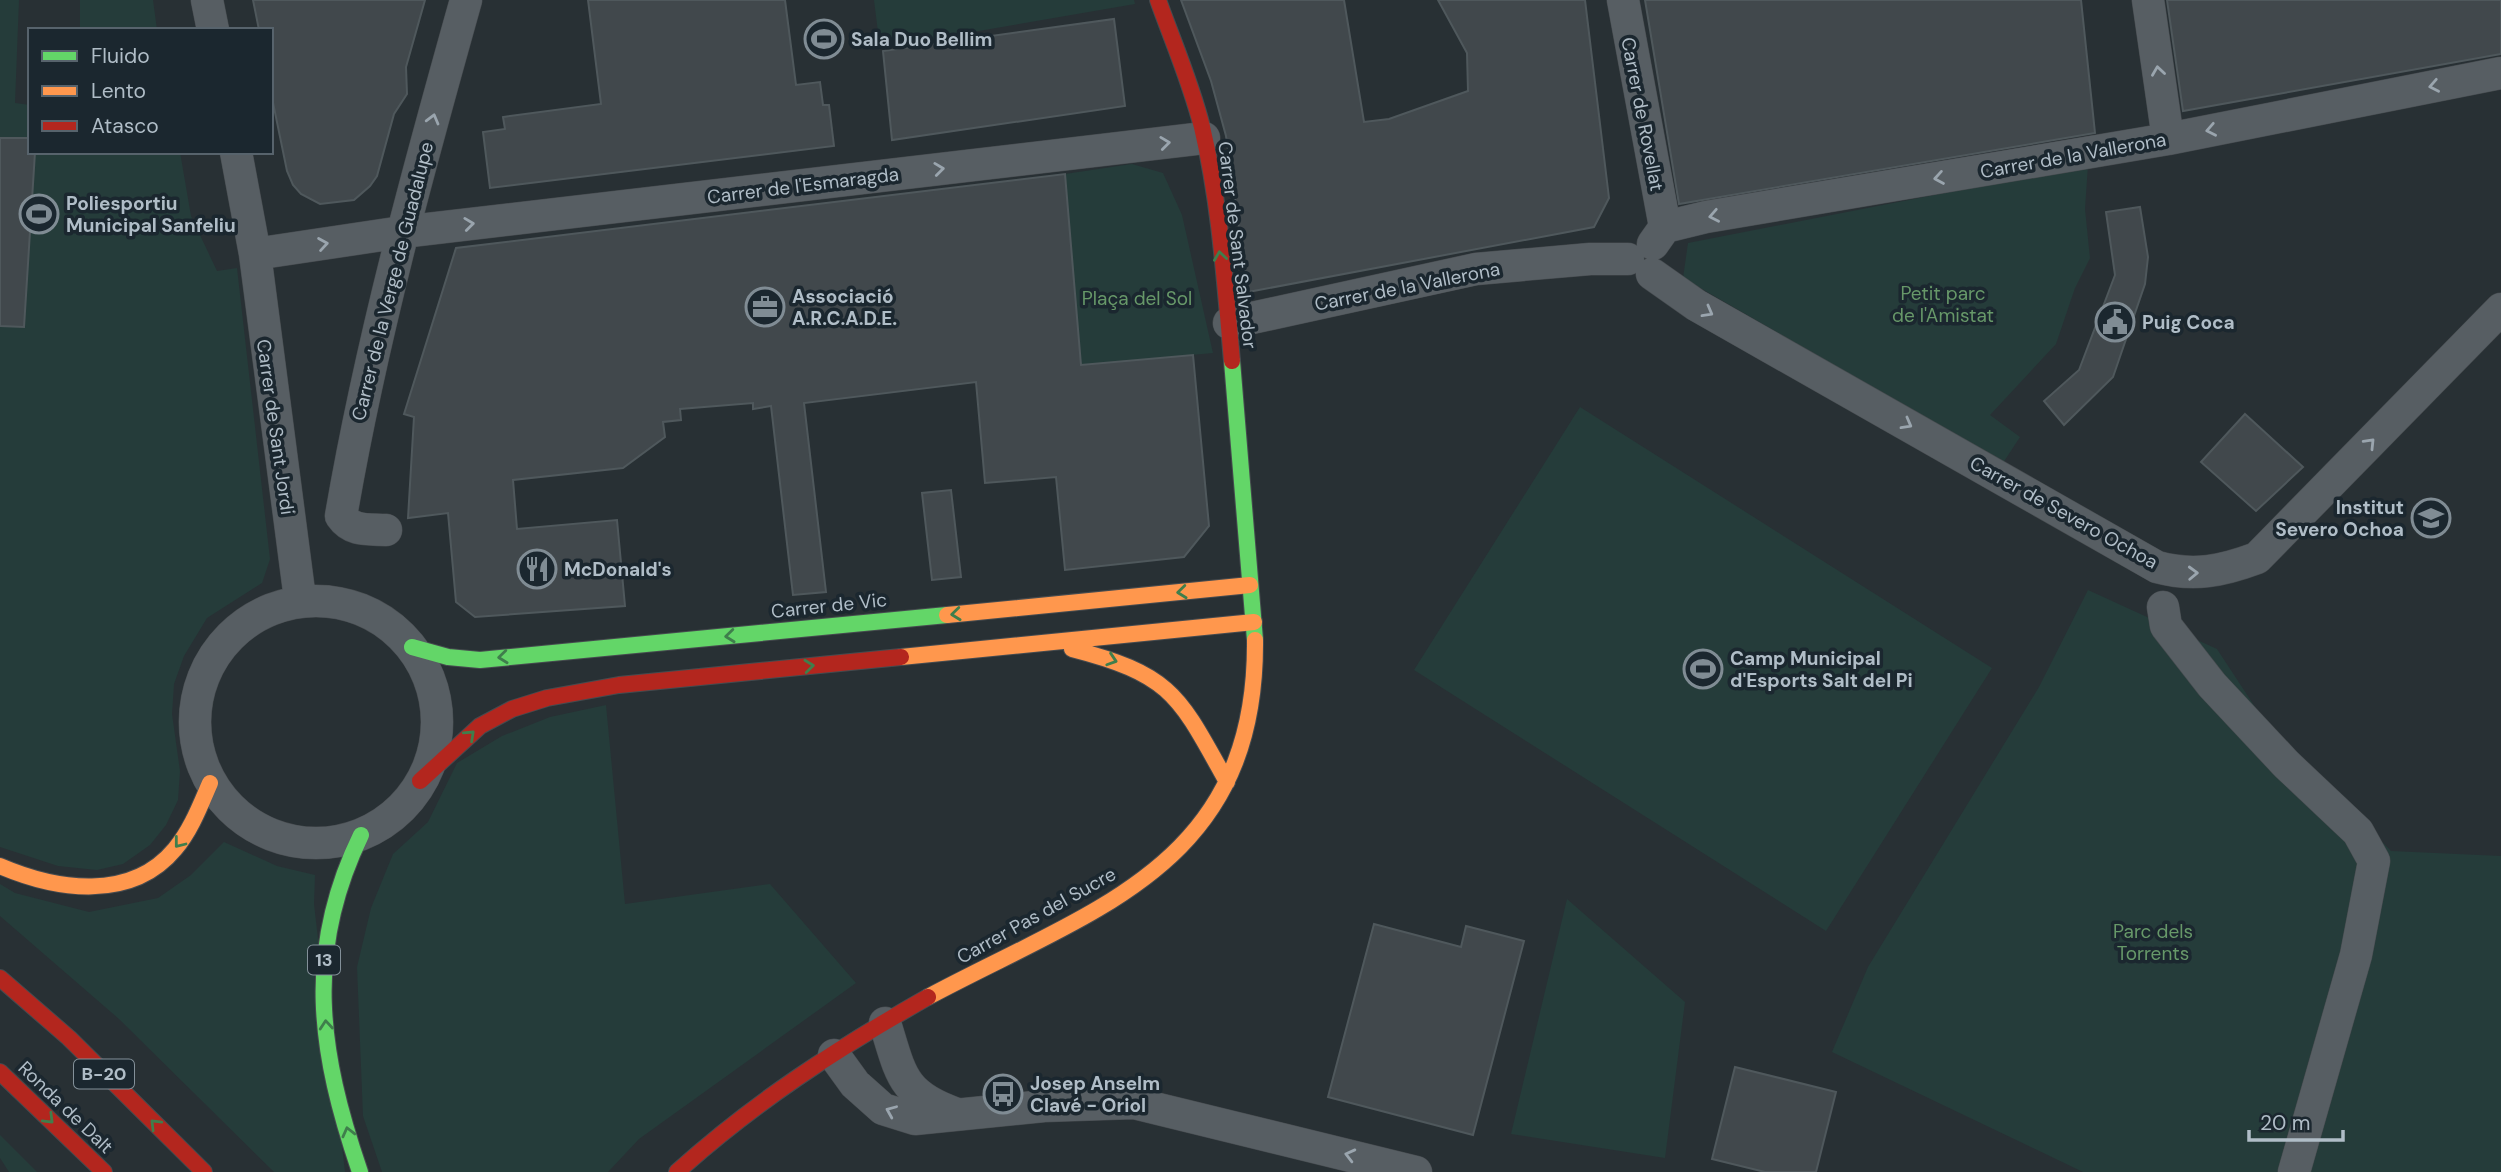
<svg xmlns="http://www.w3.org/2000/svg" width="2501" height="1172" viewBox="0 0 2501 1172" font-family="'DM Sans',sans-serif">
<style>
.green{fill:#253c3a}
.building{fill:#41484c;stroke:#4f585c;stroke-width:2}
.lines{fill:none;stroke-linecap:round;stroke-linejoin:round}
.street-casing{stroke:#464b4f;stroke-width:33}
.fast-casing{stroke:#464b4f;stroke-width:18}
.slow-casing{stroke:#464b4f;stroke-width:18}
.jam-casing{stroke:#464b4f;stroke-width:18}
.street{stroke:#575e63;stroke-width:32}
.fast{stroke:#63d668;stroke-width:16}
.slow{stroke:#ff974d;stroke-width:16}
.jam{stroke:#b3261e;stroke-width:16}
.oneway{stroke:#9aa5ae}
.oneway2{stroke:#3f7e4c}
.labels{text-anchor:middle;stroke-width:7;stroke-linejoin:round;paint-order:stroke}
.shield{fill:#1b272f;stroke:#839099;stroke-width:2}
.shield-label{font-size:18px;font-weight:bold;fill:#b0bdc7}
.poi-label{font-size:19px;font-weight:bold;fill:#b0bdc7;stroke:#1b272f;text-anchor:start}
.street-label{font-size:19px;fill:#b0bdc7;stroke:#1b272f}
.park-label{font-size:19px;fill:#679869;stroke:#1b272f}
</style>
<rect width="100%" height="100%" fill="#283034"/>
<path class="green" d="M0,0H19L15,103L30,105V152H180L191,216L217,271L237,268L270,559L262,583L207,618L184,656L174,684L172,714L180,771L178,800L166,825L150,845L123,864L97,870L58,866L0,847Z
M80,0H153L157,30H80Z
M874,0H1134L1135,4L880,48Z
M1132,164L1163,173L1182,215L1213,353L1081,365L1065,174Z
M2088,165L2085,209L2090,258L2075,288L2056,344L1990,415L2020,437L2003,463L1683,278L1688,243Z
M1580,407L1992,668L1826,931L1414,670Z
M2088,590L2217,649L2261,716L2391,851L2501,856V1172H2083L1832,1052L1868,967L2039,687Z
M606,705L625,904L770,884L856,983L639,1139L608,1172H382L363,1116L357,967L371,908L393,854L428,822L457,763L502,736L550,717Z
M224,842L277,866L315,875L314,904L345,1172H274L119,1019L0,916V884L15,893L89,912L158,898L191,875Z
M1567,899L1685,1002L1665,1158L1511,1134Z
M0,1135L37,1172H9L0,1158Z"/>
<path class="building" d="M253,0H425L406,67L407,94L394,114L377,176L370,186L354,200L320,204L301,194L293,185L287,171L271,93V30H259Z
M588,0H785L796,85L820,82L823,105H829L834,146L490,188L483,132L505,129L503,117L601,104Z
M1181,0H1344L1364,122L1389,119L1468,91L1467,53L1438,0H1585L1609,198L1594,227L1248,292L1226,136L1211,81Z
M1645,0H2081L2095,133L1679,204Z
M2167,0H2501V54L2183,111Z
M1114,19L1125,106L892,140L883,51Z
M0,138H30V152H35L24,327L0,326Z
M1065,174L1081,365L1193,355L1209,526L1184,557L1065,570L1056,477L985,483L976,382L804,403L826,592L793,595L771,406L753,409V403L680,409L681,420L663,422L665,437L623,468L513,480L517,529L617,520L625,606L475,617L456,602L448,513L408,518L414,417L404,414L456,248Z
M2140,207L2148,257L2145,284L2113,377L2064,425L2044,401L2079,370L2115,275L2106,212Z
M2245,414L2303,467L2256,511L2201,462Z
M951,490L961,577L932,580L922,493Z
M1374,924L1461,947L1466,926L1524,941L1473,1135L1328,1097Z
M1735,1067L1836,1092L1816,1172H1765L1712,1159Z"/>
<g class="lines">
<defs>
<path id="street" d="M207,0L213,30
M1623,0L1665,227
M2148,0L2168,139
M236,152L255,254L300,599
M1653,244L1665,227L1706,217L2168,139L2501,73
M255,254L402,232L1204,138
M1652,274L1696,305L2157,567C2194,577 2222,571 2257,558L2501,309
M1229,323L1476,269L1590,259H1628
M386,530C368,529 352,532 341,516C371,341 418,171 466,0
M195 722a121 121 0 1 1 242 0a121 121 0 1 1-242 0Z
M2163,607L2166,626L2212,685L2286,764L2358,832L2374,861L2356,955L2294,1172
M885,1023C901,1075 902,1095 957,1114
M834,1055L855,1084L883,1109L915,1119L1044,1106L1134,1103L1416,1172"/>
<path id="fast" d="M1232,361L1255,640
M412,647L448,657L480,660L947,615
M360,1172C319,1052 304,952 361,835"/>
<path id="slow" d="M947,615L1250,585
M1072,649C1173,675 1179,696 1227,782
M901,657L1254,622
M0,866C56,890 131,902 175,849C191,830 200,806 210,783
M928,997C1094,908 1257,866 1255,640"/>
<path id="jam" d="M1158,0C1173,42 1191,83 1202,127C1220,203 1225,283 1232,361
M420,781L480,726L512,709L547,698L619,685L901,657
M0,978L69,1038L204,1172
M0,1072L104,1172
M677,1172C753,1103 838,1048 928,997"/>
</defs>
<use href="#street" class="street-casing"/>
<use href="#fast" class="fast-casing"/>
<use href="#slow" class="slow-casing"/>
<use href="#jam" class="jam-casing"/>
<use href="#street" class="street"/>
<use href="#fast" class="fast"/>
<use href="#slow" class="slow"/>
<use href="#jam" class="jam"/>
</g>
<defs><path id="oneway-chevron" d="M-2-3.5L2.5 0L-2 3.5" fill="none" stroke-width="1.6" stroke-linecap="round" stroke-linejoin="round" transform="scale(1.75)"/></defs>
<g class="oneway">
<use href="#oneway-chevron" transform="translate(2158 71) rotate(-98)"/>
<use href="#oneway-chevron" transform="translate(2434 86) rotate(169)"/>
<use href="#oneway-chevron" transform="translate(433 119) rotate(-75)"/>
<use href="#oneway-chevron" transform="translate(2211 130) rotate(169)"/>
<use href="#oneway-chevron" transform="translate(1165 143) rotate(-7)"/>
<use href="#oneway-chevron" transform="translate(939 169) rotate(-7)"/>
<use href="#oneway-chevron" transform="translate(1939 178) rotate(170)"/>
<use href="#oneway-chevron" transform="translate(1714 216) rotate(169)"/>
<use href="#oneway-chevron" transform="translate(469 224) rotate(-7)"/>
<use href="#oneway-chevron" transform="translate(323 244) rotate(-9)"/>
<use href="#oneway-chevron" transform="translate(1708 312) rotate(29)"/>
<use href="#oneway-chevron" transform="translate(1907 424) rotate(29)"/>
<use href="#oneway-chevron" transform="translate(2370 443) rotate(-46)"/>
<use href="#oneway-chevron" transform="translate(2193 573) rotate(-2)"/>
<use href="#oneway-chevron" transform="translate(891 1111) rotate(-157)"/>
<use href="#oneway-chevron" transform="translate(1350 1155) rotate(-166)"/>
</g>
<g class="oneway2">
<use href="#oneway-chevron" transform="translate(1220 256) rotate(-98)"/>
<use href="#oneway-chevron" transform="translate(1182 592) rotate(174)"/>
<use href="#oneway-chevron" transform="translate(956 614) rotate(174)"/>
<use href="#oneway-chevron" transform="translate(730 636) rotate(174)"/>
<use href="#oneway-chevron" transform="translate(503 657) rotate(174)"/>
<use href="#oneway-chevron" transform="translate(1112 660) rotate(18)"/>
<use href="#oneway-chevron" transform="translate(809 666) rotate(-6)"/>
<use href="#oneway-chevron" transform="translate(470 735) rotate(-43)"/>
<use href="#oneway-chevron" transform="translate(179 843) rotate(128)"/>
<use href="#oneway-chevron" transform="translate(326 1025) rotate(-95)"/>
<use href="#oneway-chevron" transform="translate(49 1119) rotate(45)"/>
<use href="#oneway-chevron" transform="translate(155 1124) rotate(-135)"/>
<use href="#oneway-chevron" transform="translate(348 1132) rotate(-104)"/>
</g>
<defs>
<symbol id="stadium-ring" viewBox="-11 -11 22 22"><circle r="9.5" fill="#1b272f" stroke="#808c94" stroke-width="1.5"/><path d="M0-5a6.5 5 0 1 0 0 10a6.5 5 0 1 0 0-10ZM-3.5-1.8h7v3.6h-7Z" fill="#808c94"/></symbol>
<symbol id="office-ring" viewBox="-11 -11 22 22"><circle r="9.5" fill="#1b272f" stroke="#808c94" stroke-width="1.5"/><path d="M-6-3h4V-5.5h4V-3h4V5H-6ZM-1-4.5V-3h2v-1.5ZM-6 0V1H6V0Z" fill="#808c94"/></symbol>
<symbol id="civic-ring" viewBox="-11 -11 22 22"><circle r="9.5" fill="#1b272f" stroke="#808c94" stroke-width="1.5"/><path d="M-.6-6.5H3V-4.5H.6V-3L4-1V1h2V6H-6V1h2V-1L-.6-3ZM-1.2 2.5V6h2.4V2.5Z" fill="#808c94"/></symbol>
<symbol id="school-ring" viewBox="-11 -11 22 22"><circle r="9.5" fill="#1b272f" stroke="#808c94" stroke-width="1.5"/><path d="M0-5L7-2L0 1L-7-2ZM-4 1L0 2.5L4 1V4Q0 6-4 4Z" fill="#808c94"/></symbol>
<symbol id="restaurant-ring" viewBox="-11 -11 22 22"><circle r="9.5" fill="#1b272f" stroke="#808c94" stroke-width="1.5"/><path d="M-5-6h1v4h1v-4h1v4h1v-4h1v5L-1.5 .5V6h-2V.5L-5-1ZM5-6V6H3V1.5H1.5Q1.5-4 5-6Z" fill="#808c94"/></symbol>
<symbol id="bus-ring" viewBox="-11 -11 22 22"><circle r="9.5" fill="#1b272f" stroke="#808c94" stroke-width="1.5"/><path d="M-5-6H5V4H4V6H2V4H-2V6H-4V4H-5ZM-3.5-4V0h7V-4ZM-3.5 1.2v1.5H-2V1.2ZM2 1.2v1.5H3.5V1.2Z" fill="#808c94"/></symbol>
</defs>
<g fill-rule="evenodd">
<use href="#stadium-ring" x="802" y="17" width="44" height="44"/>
<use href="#stadium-ring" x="17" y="192" width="44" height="44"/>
<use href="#office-ring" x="743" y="285" width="44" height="44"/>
<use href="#civic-ring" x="2093" y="300" width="44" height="44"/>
<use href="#school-ring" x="2409" y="496" width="44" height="44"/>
<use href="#restaurant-ring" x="515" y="547" width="44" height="44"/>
<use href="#stadium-ring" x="1681" y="647" width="44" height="44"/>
<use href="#bus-ring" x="981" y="1072" width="44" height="44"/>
</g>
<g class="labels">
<g class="shield">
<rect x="308" y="945.5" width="32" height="29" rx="5"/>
<rect x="74" y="1059.5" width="60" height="29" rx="5"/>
</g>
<g class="shield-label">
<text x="324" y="966">13</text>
<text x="104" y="1080">B-20</text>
</g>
<g class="poi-label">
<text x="851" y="46">Sala Duo Bellim</text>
<text x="66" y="210">Poliesportiu<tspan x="66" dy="22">Municipal Sanfeliu</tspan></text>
<text x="792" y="303">Associació<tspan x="792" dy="22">A.R.C.A.D.E.</tspan></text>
<text x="2142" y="329">Puig Coca</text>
<text x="2404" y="514" text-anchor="end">Institut<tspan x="2404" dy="22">Severo Ochoa</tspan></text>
<text x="564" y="576">McDonald's</text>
<text x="1730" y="665">Camp Municipal<tspan x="1730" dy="22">d'Esports Salt del Pi</tspan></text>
<text x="1030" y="1090">Josep Anselm<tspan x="1030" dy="22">Clavé - Oriol</tspan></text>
</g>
<g class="street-label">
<text transform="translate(1643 114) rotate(79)" y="7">Carrer de Rovellat</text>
<text transform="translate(2073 155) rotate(-10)" y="7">Carrer de la Vallerona</text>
<text transform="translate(803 185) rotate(-7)" y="7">Carrer de l'Esmaragda</text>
<text transform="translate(1238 245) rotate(83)" y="7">Carrer de Sant Salvador</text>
<text transform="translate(392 281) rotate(-76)" y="7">Carrer de la Verge de Guadalupe</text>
<text transform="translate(1407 286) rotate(-11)" y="7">Carrer de la Vallerona</text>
<text transform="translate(276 427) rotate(82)" y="7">Carrer de Sant Jordi</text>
<text transform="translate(2064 512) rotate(29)" y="7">Carrer de Severo Ochoa</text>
<text transform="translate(829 605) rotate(-6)" y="7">Carrer de Vic</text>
<text transform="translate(1036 915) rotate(-29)" y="7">Carrer Pas del Sucre</text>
<text transform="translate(66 1107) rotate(44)" y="7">Ronda de Dalt</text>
</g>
<g class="park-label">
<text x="1943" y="300">Petit parc<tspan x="1943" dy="22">de l'Amistat</tspan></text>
<text x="1137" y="305">Plaça del Sol</text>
<text x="2153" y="938">Parc dels<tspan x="2153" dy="22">Torrents</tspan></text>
</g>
</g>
<rect x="28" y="28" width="245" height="126" fill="#1b272f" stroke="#57636c" stroke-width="2"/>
<rect x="42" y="51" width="35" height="10" fill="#63d668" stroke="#57636c" stroke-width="2"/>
<text x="91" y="63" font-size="21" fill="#b0bdc7">Fluido</text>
<rect x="42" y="86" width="35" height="10" fill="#ff974d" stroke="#57636c" stroke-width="2"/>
<text x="91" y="98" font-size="21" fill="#b0bdc7">Lento</text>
<rect x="42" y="121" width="35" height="10" fill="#b3261e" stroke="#57636c" stroke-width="2"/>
<text x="91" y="133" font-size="21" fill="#b0bdc7">Atasco</text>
<path d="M2249 1130v10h94v-10" fill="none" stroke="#b0bdc7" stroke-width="3.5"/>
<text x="2260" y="1130" font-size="21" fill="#b0bdc7" stroke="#1b272f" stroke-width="5" paint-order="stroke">20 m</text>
</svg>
